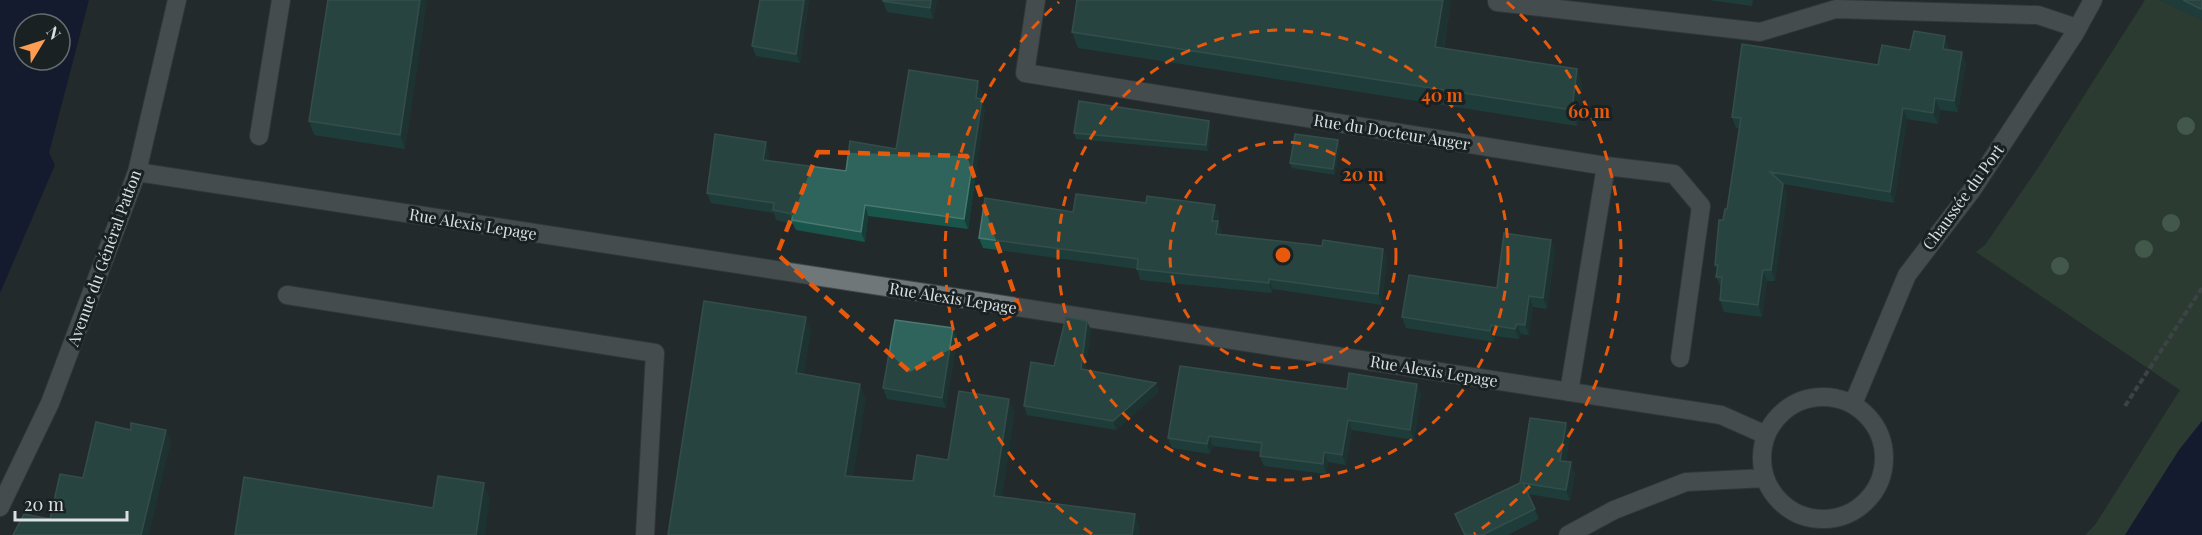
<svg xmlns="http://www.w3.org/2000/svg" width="2202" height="535" viewBox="0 0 2202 535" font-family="'Playfair Display',serif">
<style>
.green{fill:#37503a}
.water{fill:#050931;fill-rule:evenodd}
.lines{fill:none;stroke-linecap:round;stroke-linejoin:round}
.minor-casing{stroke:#424849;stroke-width:20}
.path{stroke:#5c6263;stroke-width:4;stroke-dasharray:6 3;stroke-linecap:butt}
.minor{stroke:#6f7779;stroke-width:18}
.tree{fill:#689170}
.wall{fill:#1a554c}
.shaded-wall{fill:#153e38}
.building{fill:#2f645c;stroke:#4a7871;stroke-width:1.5}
.marked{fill:none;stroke:#e8590c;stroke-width:4.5;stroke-dasharray:12 8;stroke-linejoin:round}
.ring{fill:none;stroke:#e8590c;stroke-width:3;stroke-dasharray:10 8}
.labels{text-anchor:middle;stroke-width:6;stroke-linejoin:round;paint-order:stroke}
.street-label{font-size:16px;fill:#dbe0e1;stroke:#192122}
.centre{fill:#e8590c;stroke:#192122;stroke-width:3}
.ring-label{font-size:18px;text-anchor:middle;font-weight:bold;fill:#e8590c;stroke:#192122;stroke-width:6;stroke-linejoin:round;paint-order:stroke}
</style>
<rect width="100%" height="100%" fill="#232a2b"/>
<path class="green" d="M2145,0H2160L2202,20V421L2179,450L2125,535H2085L2095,525L2180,390L1976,252L1985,245L2040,165Z"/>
<path class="water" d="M0,0H89L49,153L55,165L0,293ZM24,24H60V60H24Z
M2202,421V535H2125L2179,450Z"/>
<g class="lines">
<defs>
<path id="minor" d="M1036,0L1025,73L1606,166L1569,392
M1497,2L1760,32L1836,9L2038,15L2077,28
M259,136L281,0
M1606,166L1674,174L1701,206L1680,358
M137,172L1721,415L1766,435
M287,295L655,353L645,535
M1762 458a61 61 0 1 1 122 0a61 61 0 1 1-122 0Z
M1853,404L1907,275L1972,190L2075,33L2093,0
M0,507L50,403L137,172L177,0
M1568,535L1614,510L1686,482L1765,478"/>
</defs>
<use href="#minor" class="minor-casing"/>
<path class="path" d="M2125,406L2202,288"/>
<use href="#minor" class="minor"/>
</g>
<g class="tree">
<circle cx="2186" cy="126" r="9"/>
<circle cx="2171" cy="223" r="9"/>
<circle cx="2144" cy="249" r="9"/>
<circle cx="2060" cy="266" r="9"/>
</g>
<path class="wall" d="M328,0H427L405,149L314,135L309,121Z
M809,0L800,63L756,56L752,46Z
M937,0L933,19L887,12L883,1Z
M1451,0L1444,48L1577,69L1582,85L1577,126L1078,48L1072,32Z
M1709,0H1753L1752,6Z
M2160,0H2202V20Z
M1949,48V50L1966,63L1958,112L1940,110L1938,124L1907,119L1894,203L1783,184L1787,195L1775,281H1767L1762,317L1724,312L1720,300L1721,288L1716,277L1717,271L1715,265L1723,220L1727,209L1739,128H1736L1732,117L1878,65Z
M982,92L981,99L985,109L968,229L868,216L865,242L796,230L793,224L776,220L774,213L711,203L707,193L769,152L768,161L846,171L896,149Z
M1209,121L1211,127L1208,151L1076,139L1074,133Z
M1338,140L1340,146L1335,175L1292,168L1290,163Z
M1219,215L1218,221L1222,232L1221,234L1322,246L1383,249L1387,260L1382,305L1273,289L1272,293L1140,280L1137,269L983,248L979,238Z
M1555,250L1547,309L1533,307L1529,335L1521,334L1519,339L1495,336L1494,342L1406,328L1402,317L1497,288Z
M1091,330L1085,370L1156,383L1159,392L1116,430L1027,415L1024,406L1054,366Z
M957,338L946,408L887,399L883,388Z
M1417,384L1421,394L1414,440L1352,430L1346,465L1328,462L1326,474L1264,466L1260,456L1261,452L1213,446L1210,454L1172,448L1168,438L1347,389Z
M1566,423L1570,434L1566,461L1575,473L1570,501L1528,494L1539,519L1508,535H1464L1455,514L1520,483Z"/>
<path class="shaded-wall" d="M420,0H427L405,149L400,135Z
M804,0H809L800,63L796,54Z
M931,0H937L933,19L930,8Z
M1443,0H1451L1441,62L1435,47Z
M1945,36L1949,48L1948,60L1943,49Z
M1962,52L1966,63L1958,112L1954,101Z
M1577,69L1582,85L1577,126L1572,110Z
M978,81L982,92L979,109L976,98Z
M1935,98L1940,110L1938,124L1933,113Z
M982,99L985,109L968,229L964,219Z
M1903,108L1907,119L1894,203L1890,192Z
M1209,121L1211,127L1208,151L1206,145Z
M1338,140L1340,146L1335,175L1333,169Z
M766,142L769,152L767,170L763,160Z
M1783,184L1787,195L1775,281L1771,270Z
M865,205L868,216L865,242L861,232Z
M1215,205L1219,215L1216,232L1212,221Z
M1218,221L1222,232L1220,244L1216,234Z
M1551,240L1555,250L1547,309L1543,298Z
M1383,249L1387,260L1382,305L1378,294Z
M1763,270L1767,281L1762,317L1758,305Z
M1269,279L1273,289L1272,293L1269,283Z
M1529,296L1533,307L1529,335L1525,325Z
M806,317L811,332L802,388L796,373Z
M1087,321L1091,330L1084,378L1081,369Z
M1517,324L1521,334L1519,339L1515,329Z
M1491,325L1495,336L1494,342L1490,331Z
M953,328L957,338L946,408L942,398Z
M1156,383L1159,392L1116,430L1113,421Z
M860,384L866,399L851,491L845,476Z
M1417,384L1421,394L1414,440L1410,430Z
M1009,399L1015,413L1000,510L994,496Z
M1348,420L1352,430L1346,465L1342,455Z
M1566,423L1570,434L1564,471L1560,461Z
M166,430L171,442L149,535H141Z
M1209,436L1213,446L1210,454L1207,444Z
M1324,452L1328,462L1326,474L1323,464Z
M1571,462L1575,473L1570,501L1566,490Z
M484,483L490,499L485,535H476Z
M1135,514L1140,528L1139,535H1132Z"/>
<path class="building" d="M328,0H420L400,135L309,121Z
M760,0H804L796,54L752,46Z
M883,0H931L930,8L883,1Z
M1077,0H1443L1435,47L1577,69L1572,110L1072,32Z
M2183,0H2202V7L2201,9Z
M1914,31L1945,36L1943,49L1962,52L1954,101L1935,98L1933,113L1903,108L1890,192L1770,172L1783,184L1771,270H1763L1758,305L1720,300L1722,277H1716L1718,265H1715L1719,220H1723L1725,209H1727L1741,118L1732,117L1742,44L1878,65L1882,45L1910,50Z
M909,70L978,81L976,98L982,99L964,219L865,205L861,232L792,220V214L773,210L774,203L707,193L715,134L766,142L763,160L846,171L850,141L896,149Z
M1079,101L1209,121L1206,145L1074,133Z
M1295,134L1338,140L1333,169L1290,163Z
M1076,194L1146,203L1147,196L1215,205L1212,221H1218L1216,234L1322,246L1323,240L1383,249L1378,294L1269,279V283L1137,269L1138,259L979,238L985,198L1073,212Z
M1504,233L1551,240L1543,298L1529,296L1525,325L1517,324L1515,329L1491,325L1490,331L1402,317L1409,275L1497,288Z
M704,301L806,317L796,373L860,384L845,476L913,481L917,455L948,460L959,391L1009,399L994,496L1135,514L1132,535H668Z
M1066,317L1087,321L1081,369L1156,383L1113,421L1024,406L1031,362L1054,366Z
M895,320L953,328L942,398L883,388Z
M1180,366L1347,389L1349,373L1417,384L1410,430L1348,420L1342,455L1324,452L1323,464L1260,456L1262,443L1209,436L1207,444L1168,438Z
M1530,418L1566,423L1560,461L1571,462L1566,490L1523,483L1535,509L1482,535H1465L1455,514L1520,483Z
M96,422L131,430V423L166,430L141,535H13L24,514L50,519L60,474L83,478Z
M438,476L484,483L476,535H235L244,477L433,508Z"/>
<path d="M0 0H2202V535H0ZM818,152L967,156L1020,310L910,372L777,254Z" fill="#232a2b" fill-opacity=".55" fill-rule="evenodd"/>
<path class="marked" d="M818,152L967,156L1020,310L910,372L777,254Z"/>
<g class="ring">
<circle cx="1283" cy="255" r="113"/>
<circle cx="1283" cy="255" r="225"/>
<path d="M1092 534A338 338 0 0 1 1059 2M1507 2A338 338 0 0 1 1474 534"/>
</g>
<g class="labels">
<g class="street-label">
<text transform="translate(1392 132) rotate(9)" y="6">Rue du Docteur Auger</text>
<text transform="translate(1963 197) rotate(-54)" y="6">Chaussée du Port</text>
<text transform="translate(473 224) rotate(9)" y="6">Rue Alexis Lepage</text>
<text transform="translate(104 258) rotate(-70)" y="6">Avenue du Général Patton</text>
<text transform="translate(953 298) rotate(9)" y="6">Rue Alexis Lepage</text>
<text transform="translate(1434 371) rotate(9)" y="6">Rue Alexis Lepage</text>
</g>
</g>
<circle cx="1283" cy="255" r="9" class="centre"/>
<g class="ring-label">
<text x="1442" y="102">40 m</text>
<text x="1589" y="118">60 m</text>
<text x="1363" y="181">20 m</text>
</g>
<g transform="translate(42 42) rotate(52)"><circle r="28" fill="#192122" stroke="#676d6e" stroke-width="1.5"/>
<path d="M0-4.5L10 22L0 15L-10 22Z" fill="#fc9d53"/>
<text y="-9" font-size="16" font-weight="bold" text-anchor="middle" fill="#dbe0e1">N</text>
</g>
<path d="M15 511v9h112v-9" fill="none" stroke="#dbe0e1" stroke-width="3"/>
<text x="24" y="511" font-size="18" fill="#dbe0e1" stroke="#192122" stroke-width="4.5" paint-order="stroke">20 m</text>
</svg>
